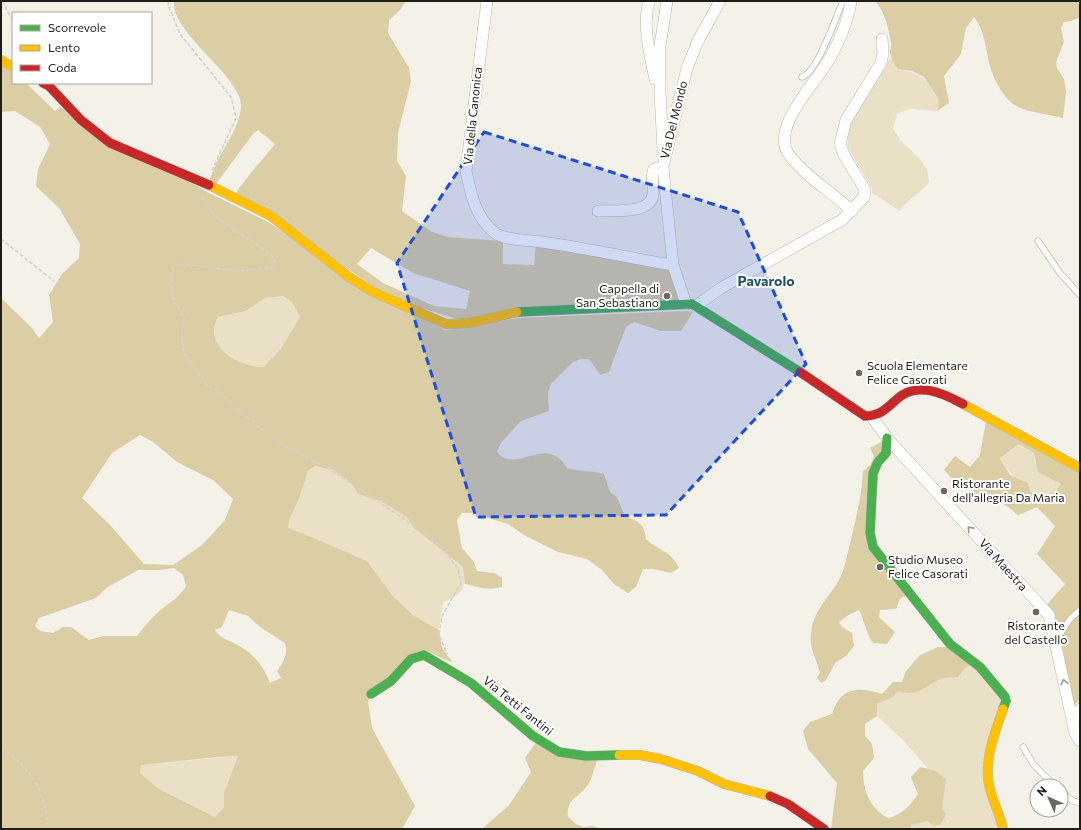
<svg xmlns="http://www.w3.org/2000/svg" width="1081" height="830" viewBox="0 0 1081 830" font-family="Commissioner,sans-serif">
<style>
.green{fill:#e9e0c5}
.forest{fill:#dbcea5;fill-rule:evenodd}
.lines{fill:none;stroke-linecap:round;stroke-linejoin:round}
.lane-casing{stroke:#bbb9b3;stroke-width:7}
.street-casing{stroke:#bbb9b3;stroke-width:12}
.fast-casing{stroke:#bbb9b3;stroke-width:10}
.slow-casing{stroke:#bbb9b3;stroke-width:10}
.jam-casing{stroke:#bbb9b3;stroke-width:10}
.path{stroke:#d3d2cf;stroke-width:1.5;stroke-dasharray:4 2;stroke-linecap:butt}
.lane{stroke:#fdfdfc;stroke-width:5.5}
.street{stroke:#fdfdfc;stroke-width:11}
.fast{stroke:#4caf50;stroke-width:9}
.slow{stroke:#ffc107;stroke-width:9}
.jam{stroke:#c62828;stroke-width:9}
.oneway{stroke:#999895}
.marked{fill:#1d4ed8;fill-opacity:0.2;stroke:#1d4ed8;stroke-width:3;stroke-dasharray:8 5;stroke-linejoin:round}
.poi-dot{fill:#6a6760;stroke:#fff;stroke-width:1.5}
.labels{text-anchor:middle;stroke-width:4;stroke-linejoin:round;paint-order:stroke}
.street-label{font-size:12px;fill:#1f1d17;stroke:#fff}
.poi-label{font-size:12px;fill:#1f1d17;stroke:#fff;text-anchor:start}
.quarter-label{font-size:14px;font-weight:bold;fill:#215464;stroke:#fff}
</style>
<rect width="100%" height="100%" fill="#f4f1e9"/>
<path class="green" d="M891,57L898,69C921,73 930,80 939,102L937,111L910,109L897,114L893,128L900,140L919,158L927,169L929,182C918,195 909,198 900,211L872,193V188L848,148C844,119 875,80 891,57Z
M283,296L292,302L300,317L280,350L263,367C243,366 216,355 214,332C214,327 216,321 218,317L246,311L265,298Z
M1019,444L1034,453L1035,463L1061,484L1056,491L1039,498C1028,490 1004,469 1000,458Z
M315,466L333,470L350,482L358,494L380,501L408,517L414,528L463,567C466,588 464,594 443,602L439,630L413,615L392,595L367,561L307,535L288,529L290,518L299,499L308,471Z
M971,664L1004,697L988,759L1003,829H910L912,825L928,821L942,809L944,794L934,770L928,769L904,741L877,716V704L893,697L897,690C917,697 924,688 940,679C944,677 953,678 958,677L965,668Z
M238,756L224,793V807L215,817L159,789L140,773L141,765Z"/>
<path class="forest" d="M174,1H406L399,11L389,20L388,33L409,68L411,81L398,133L397,161L406,176L402,211L432,232L448,237L503,241V264L534,265L536,243L671,266L683,302L468,322L394,300L235,194C247,176 262,161 275,144L258,130L253,134L215,185L208,183C211,176 214,168 218,160C226,143 239,128 241,107C244,78 170,33 174,1ZM371,248L413,273L470,291L466,309L434,306L383,283L357,264Z
M875,1H1080V17L1071,21L1064,22L1061,28L1064,42L1056,62L1057,68L1064,79L1066,92L1063,118C1048,114 1031,113 1018,107C1002,99 991,74 988,58C985,43 984,30 974,17L966,28L961,54L944,76L949,103L937,111L939,102L936,95L924,77L912,71L898,69C894,64 891,58 890,52C890,48 892,46 891,42C888,27 885,12 875,1Z
M1,63L13,71V83H26L55,111L60,107L209,193L268,222L445,330L518,318L686,311L693,312L681,331H661L634,322L626,327L609,372L600,375L589,359H580L572,363L551,384L548,393L549,411L521,421L501,443L497,452C499,454 502,457 504,458C525,466 548,437 567,468C579,472 592,470 604,474L610,492L617,497L624,514C637,523 644,521 646,539C658,551 671,550 679,568L671,573L653,569H643L636,587L628,593L614,584L602,570L587,559L558,552L524,535L508,524L472,513H462L457,520L462,548L474,562L477,571L495,573L502,578V587C488,591 479,587 465,584L463,567L414,528L407,517L380,501L358,494L350,482L333,470L315,466L308,471L299,499L290,518L288,528L307,535L367,561L392,595L413,615L439,630L442,648L453,663L425,650L368,701L372,728L415,806L402,829H1V298L32,328L39,338L53,322L49,295L62,274L79,258L80,244L59,208L36,186L38,169L50,144L40,127L15,111L1,112ZM283,296L292,302L300,317L280,350L263,367C243,366 216,355 214,332C214,327 216,321 218,317L246,311L265,298ZM140,435L153,442L177,462L213,480L233,499L225,520L202,545L173,565L144,564L110,525L82,498L112,453ZM174,568L183,575L186,586C179,597 176,598 166,606C154,614 146,625 137,636H104L89,640L71,627H63L53,633L40,631L35,626L39,618L96,598L108,587L138,570H159ZM229,610L248,616L260,627L285,643C288,653 284,663 277,671L281,678L270,683C263,664 251,651 232,642C224,639 220,637 215,630L222,627ZM238,756L224,793V807L215,817L159,789L140,773L141,765L218,757Z
M986,421L1080,470V699L1072,708L1045,607L1065,584L1037,554L1055,526L1037,507L1018,515C1008,506 996,496 981,502L968,484L956,483L944,470L955,456L970,467L980,455ZM1019,444L1034,453L1038,472L1061,484L1056,491L1039,498L1030,491L1028,483L1010,475C1007,468 1002,464 1000,458Z
M885,440L868,533L907,594L900,599L896,609L880,610L879,617L895,632L887,644L873,643C866,634 865,621 859,610L850,614L839,622L842,627L852,633L854,646L846,656L835,663L826,680L821,683L817,677L820,673C818,663 812,654 811,644C808,605 838,596 845,564C851,540 857,516 861,492C862,485 862,478 863,471L870,465L874,457L870,448Z
M938,647H952L971,664L965,668L958,677C953,678 944,677 940,679C924,688 917,697 897,691L893,697L877,704V716L865,724V736L872,744L874,758L863,771C863,790 870,809 888,818C902,815 910,806 918,794L911,777L920,767L934,770L946,779L942,809L946,814L941,824L934,826L928,821L912,825L910,829H831L837,783L808,749L803,731L810,722L832,714C840,687 858,686 882,694L893,682H902L906,671L920,655Z
M536,742L597,761C594,769 592,779 587,786C578,798 566,799 568,817L576,824L584,827L593,826L603,829H482L509,805L531,772L525,758Z"/>
<g class="lines">
<defs>
<path id="lane" d="M802,77C817,73 836,17 843,1
M1038,241L1060,273L1080,295
M1056,640L1070,619L1080,610
M1080,706L1076,710L1080,722
M1023,747L1034,765L1055,786
M1061,792L1073,801L1080,803"/>
<path id="street" d="M487,1L466,171C471,194 475,217 495,233C503,239 522,240 533,241C580,246 626,258 673,265
M649,1C642,26 650,54 655,79
M851,1C848,22 840,40 830,58C817,82 768,129 790,156C807,178 832,192 852,211
M663,149L660,92V46L667,1
M598,211C614,210 651,215 653,194C654,186 650,176 654,169L663,167
M686,304L673,265L663,167L687,68L698,41L720,1
M696,306L721,288L842,220L864,197L865,190L844,155L840,144L846,120L881,63L883,53L882,39
M872,417L887,438L1049,615L1075,733L1080,741"/>
<path id="fast" d="M517,312L692,304L800,372
M887,438L886,453L878,462L873,473L870,533L873,547L950,644L980,667L1005,697L1006,701L1003,709
M371,694L391,681L411,659L424,655L471,683L533,736L559,752L586,756L619,755"/>
<path id="slow" d="M1,60L13,67
M209,185L271,216L349,277L373,292L446,324L469,323L517,312
M963,404L1080,468
M619,755H640L661,759L698,771L724,784L770,796
M1003,829C1000,814 992,800 989,785C984,759 995,733 1003,709"/>
<path id="jam" d="M43,83L49,86L81,120L110,143L209,185
M800,372L865,416C880,416 887,408 897,399C917,381 943,393 963,404
M770,796L788,804L824,829"/>
</defs>
<use href="#lane" class="lane-casing"/>
<use href="#street" class="street-casing"/>
<use href="#fast" class="fast-casing"/>
<use href="#slow" class="slow-casing"/>
<use href="#jam" class="jam-casing"/>
<path class="path" d="M2,1L13,21
M169,1L168,5L180,34L231,97L236,118L211,173
M1,174H2
M203,197C209,222 257,239 275,260L272,266C243,276 212,266 182,264L174,266L171,276L172,296L184,318L181,336L184,354L205,383L235,405L267,435L291,450L325,466L419,529L443,549L458,569L461,583L442,616L439,634L447,654
M1,239L54,281
M1,750C32,765 46,796 48,829"/>
<use href="#lane" class="lane"/>
<use href="#street" class="street"/>
<use href="#fast" class="fast"/>
<use href="#slow" class="slow"/>
<use href="#jam" class="jam"/>
</g>
<defs><path id="oneway-chevron" d="M-2-3.5L2.5 0L-2 3.5" fill="none" stroke-width="1.6" stroke-linecap="round" stroke-linejoin="round"/></defs>
<g class="oneway">
<use href="#oneway-chevron" transform="translate(970 529) rotate(-132)"/>
<use href="#oneway-chevron" transform="translate(1064 682) rotate(-103)"/>
</g>
<path class="marked" d="M484,132L738,212L806,364L666,515L476,517L397,263Z"/>
<g class="poi-dot">
<circle cx="667" cy="296" r="4"/>
<circle cx="859" cy="373" r="4"/>
<circle cx="944" cy="491" r="4"/>
<circle cx="880" cy="567" r="4"/>
<circle cx="1036" cy="612" r="4"/>
</g>
<g class="labels">
<g class="street-label">
<text transform="translate(473 116) rotate(-84)" y="4">Via della Canonica</text>
<text transform="translate(674 120) rotate(-76)" y="4">Via Del Mondo</text>
<text transform="translate(1003 565) rotate(48)" y="4">Via Maestra</text>
<text transform="translate(518 706) rotate(39)" y="4">Via Tetti Fantini</text>
</g>
<g class="poi-label">
<text x="659" y="293" text-anchor="end">Cappella di<tspan x="659" dy="14">San Sebastiano</tspan></text>
<text x="867" y="370">Scuola Elementare<tspan x="867" dy="14">Felice Casorati</tspan></text>
<text x="952" y="488">Ristorante<tspan x="952" dy="14">dell'allegria Da Maria</tspan></text>
<text x="888" y="564">Studio Museo<tspan x="888" dy="14">Felice Casorati</tspan></text>
<text x="1036" y="630" text-anchor="middle">Ristorante<tspan x="1036" dy="14">del Castello</tspan></text>
</g>
<g class="quarter-label">
<text x="766" y="286">Pavarolo</text>
</g>
</g>
<rect width="1081" height="830" fill="none" stroke="#1f1d17" stroke-width="4"/>
<rect x="12" y="12" width="140" height="72" fill="#ffffff" stroke="#a5a5a2"/>
<rect x="20" y="25" width="20" height="6" fill="#4caf50" stroke="#a5a5a2"/>
<text x="48" y="32" font-size="12" fill="#1f1d17">Scorrevole</text>
<rect x="20" y="45" width="20" height="6" fill="#ffc107" stroke="#a5a5a2"/>
<text x="48" y="52" font-size="12" fill="#1f1d17">Lento</text>
<rect x="20" y="65" width="20" height="6" fill="#c62828" stroke="#a5a5a2"/>
<text x="48" y="72" font-size="12" fill="#1f1d17">Coda</text>
<g transform="translate(1049 798) rotate(315)"><circle r="19" fill="#ffffff" stroke="#a5a5a2"/>
<path d="M0-3L7 15L0 10L-7 15Z" fill="#6a6760"/>
<text y="-6" font-size="11" font-weight="bold" text-anchor="middle" fill="#1f1d17">N</text>
</g>
</svg>
